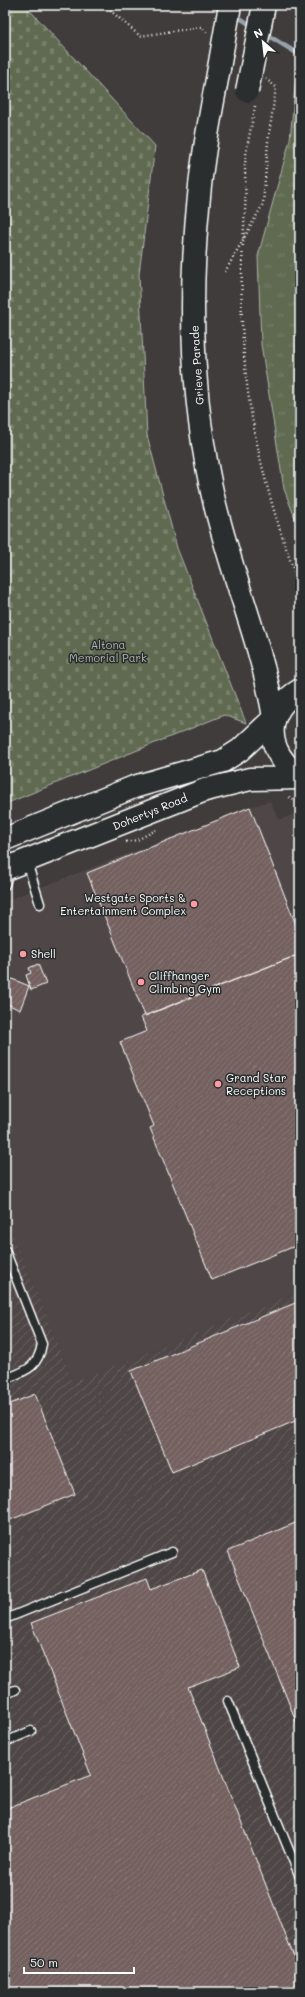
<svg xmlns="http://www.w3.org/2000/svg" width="305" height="1997" viewBox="0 0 305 1997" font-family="Mali,sans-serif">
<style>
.built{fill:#4f4746}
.industrial{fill:url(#industrial-furrows)}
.grass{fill:url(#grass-tufts);stroke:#afb4a8}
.cemetery{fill:url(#cemetery-stones);stroke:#afb4a8}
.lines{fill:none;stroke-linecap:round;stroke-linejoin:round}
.stream{stroke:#97a2ac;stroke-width:4.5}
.building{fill:url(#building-hatch);stroke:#fff}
.lane-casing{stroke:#fff;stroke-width:11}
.primary-casing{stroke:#fff;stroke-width:25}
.path{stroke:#fff;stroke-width:2.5;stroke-dasharray:1 3;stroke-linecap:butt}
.lane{stroke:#2a2d2e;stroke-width:8}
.primary{stroke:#2a2d2e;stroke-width:22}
.primary-bridge-casing{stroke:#fff;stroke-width:25;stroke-linecap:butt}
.primary-bridge{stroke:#2a2d2e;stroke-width:22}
.poi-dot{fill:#ff9aa2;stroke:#2a2d2e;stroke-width:1.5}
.labels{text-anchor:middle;stroke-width:3;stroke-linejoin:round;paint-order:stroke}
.street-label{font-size:11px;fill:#fff;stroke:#2a2d2e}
.park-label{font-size:11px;fill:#afb4a8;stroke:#2a2d2e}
.poi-label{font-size:11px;fill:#fff;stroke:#2a2d2e;text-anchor:start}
</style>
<defs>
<pattern id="industrial-furrows" width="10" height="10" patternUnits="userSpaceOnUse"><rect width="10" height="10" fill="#4f4746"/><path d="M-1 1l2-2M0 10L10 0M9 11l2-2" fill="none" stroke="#696362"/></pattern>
<pattern id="grass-tufts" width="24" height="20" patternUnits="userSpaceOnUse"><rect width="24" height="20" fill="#5f6a51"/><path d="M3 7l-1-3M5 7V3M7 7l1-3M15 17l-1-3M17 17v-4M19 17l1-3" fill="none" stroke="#77806b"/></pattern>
<pattern id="cemetery-stones" width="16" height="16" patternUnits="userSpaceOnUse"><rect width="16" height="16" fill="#5f6a51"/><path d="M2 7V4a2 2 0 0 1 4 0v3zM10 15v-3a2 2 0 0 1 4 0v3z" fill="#77806b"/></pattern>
<pattern id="building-hatch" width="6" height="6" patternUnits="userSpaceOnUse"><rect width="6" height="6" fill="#73605e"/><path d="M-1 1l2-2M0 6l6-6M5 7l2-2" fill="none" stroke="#887876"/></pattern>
</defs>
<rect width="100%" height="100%" fill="#403c3c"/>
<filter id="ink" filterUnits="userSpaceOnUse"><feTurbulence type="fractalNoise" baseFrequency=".025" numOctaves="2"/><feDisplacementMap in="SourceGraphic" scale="8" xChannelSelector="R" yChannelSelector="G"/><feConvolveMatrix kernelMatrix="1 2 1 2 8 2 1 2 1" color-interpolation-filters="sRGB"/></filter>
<g filter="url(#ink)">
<path class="built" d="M270,801L279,820L296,813L300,822V1291L73,1382L5,1215V901L250,807Z"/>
<path class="industrial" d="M5,1215L73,1382L300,1291V1992H5Z"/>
<path class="grass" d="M298,54L300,55V531L284,489L261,344L258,256L290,140Z"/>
<path class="cemetery" d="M5,5H25L155,146L139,274L147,435L177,548L246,723L224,715L5,804Z"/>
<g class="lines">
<path class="stream" d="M235,15L254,27
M264,33L300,55"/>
</g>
<path class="building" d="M250,807L300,935V954L145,1016L87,873Z
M300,954V1244L212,1280L150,1128L154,1126L120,1042L147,1031L141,1017Z
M38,964L46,984L31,990L26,975L31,973L29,968Z
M5,976L29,986L20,1010L5,1003Z
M300,1301V1419L172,1472L131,1371Z
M35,1394L75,1494L5,1522V1406Z
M300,1521V1731L228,1551Z
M202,1570L240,1667L188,1687L300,1972V1992H5V1809L91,1775L31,1623L147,1578L151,1589Z"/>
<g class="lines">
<defs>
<path id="lane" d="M27,862L40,904
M5,885L9,870
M5,1250L42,1344C38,1368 26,1371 5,1379
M5,1619L172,1552
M5,1694L15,1690
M228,1701L300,1877
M5,1742L31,1731"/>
<path id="primary" d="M219,68C212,107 204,146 200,186C189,285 190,388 211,487C227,565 261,639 274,717
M300,690C262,712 265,753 300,776
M5,839L134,787L223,761L240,750L273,719
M5,869L205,790L250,779L300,778"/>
</defs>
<use href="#lane" class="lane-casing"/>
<use href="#primary" class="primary-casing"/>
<path class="path" d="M104,5L140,36L201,27L207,33
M255,106C252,126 246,146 245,166C245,181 246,196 245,211C242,254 240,298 243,341C248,426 270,508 300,587
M225,272L263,204L268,142L276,87L266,79
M289,797L300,802
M126,842L137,840L156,830"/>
<use href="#lane" class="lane"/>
<use href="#primary" class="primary"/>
<defs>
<path id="primary-bridge" d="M219,68L230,5
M247,91L264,5"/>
</defs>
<use href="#primary-bridge" class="primary-bridge-casing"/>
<use href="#primary-bridge" class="primary-bridge"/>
</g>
</g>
<g class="poi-dot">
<circle cx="194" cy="904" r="4"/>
<circle cx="23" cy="954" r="4"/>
<circle cx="141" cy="982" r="4"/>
<circle cx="218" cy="1084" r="4"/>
</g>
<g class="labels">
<g class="street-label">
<text transform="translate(197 365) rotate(-94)" y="4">Grieve Parade</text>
<text transform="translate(150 812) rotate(-22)" y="4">Dohertys Road</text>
</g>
<g class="park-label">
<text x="108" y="649">Altona<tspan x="108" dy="13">Memorial Park</tspan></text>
</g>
<g class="poi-label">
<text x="186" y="902" text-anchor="end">Westgate Sports &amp;<tspan x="186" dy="13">Entertainment Complex</tspan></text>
<text x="31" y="958">Shell</text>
<text x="149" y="980">Cliffhanger<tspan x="149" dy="13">Climbing Gym</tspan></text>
<text x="226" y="1082">Grand Star<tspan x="226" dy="13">Receptions</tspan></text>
</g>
</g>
<rect width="305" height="1997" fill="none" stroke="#2a2d2e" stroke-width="20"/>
<rect x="10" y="10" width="285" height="1977" fill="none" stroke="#fff" stroke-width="1.5" filter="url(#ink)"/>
<g transform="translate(263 42) rotate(332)" stroke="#2a2d2e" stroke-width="3" paint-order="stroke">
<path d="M0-3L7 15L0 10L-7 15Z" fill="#ffffff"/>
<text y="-6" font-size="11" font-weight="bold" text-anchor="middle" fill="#ffffff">N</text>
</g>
<path d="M24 1967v6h110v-6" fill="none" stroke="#ffffff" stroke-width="2"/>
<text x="30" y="1967" font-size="12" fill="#ffffff" stroke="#2a2d2e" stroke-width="3" paint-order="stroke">50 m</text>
</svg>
